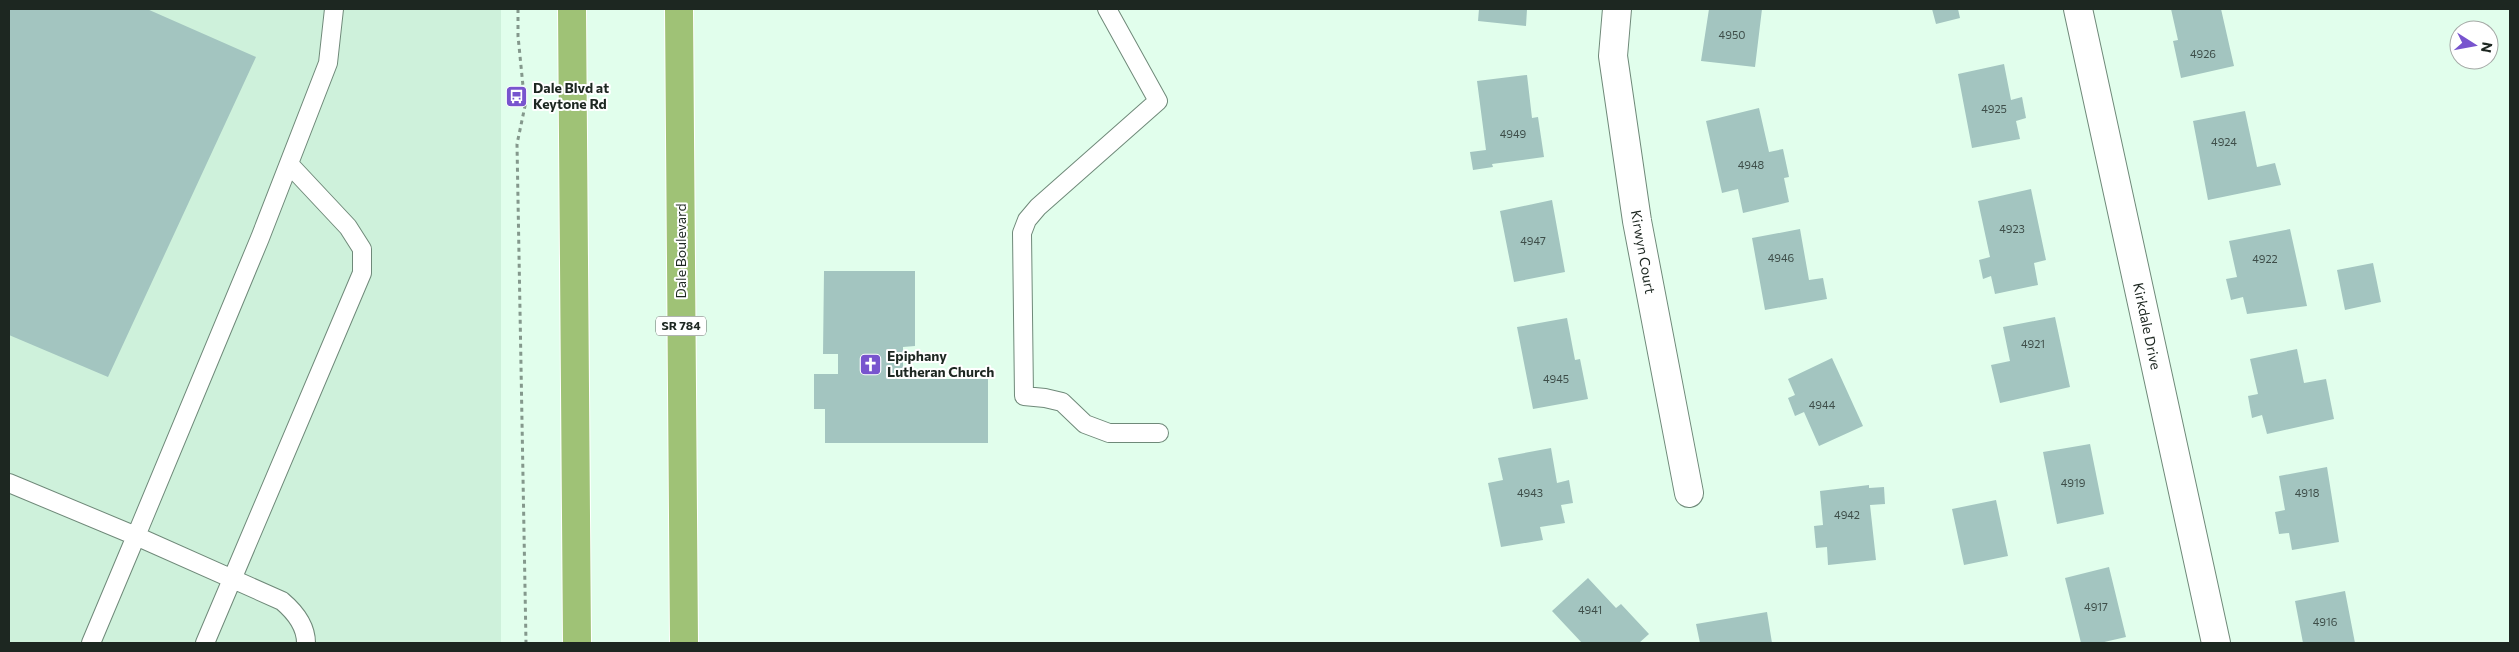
<svg xmlns="http://www.w3.org/2000/svg" width="2519" height="652" viewBox="0 0 2519 652" font-family="Commissioner,sans-serif">
<style>
.built{fill:#cef1db}
.building{fill:#a3c5c0}
.lines{fill:none;stroke-linecap:round;stroke-linejoin:round}
.lane-casing{stroke:#6f8979;stroke-width:20}
.street-casing{stroke:#6f8979;stroke-width:30}
.primary-casing{stroke:#fff;stroke-width:30}
.path{stroke:#84988c;stroke-width:3;stroke-dasharray:4 4;stroke-linecap:butt}
.lane{stroke:#fff;stroke-width:18}
.street{stroke:#fff;stroke-width:28}
.primary{stroke:#9fc276;stroke-width:28}
.labels{text-anchor:middle;stroke-width:4;stroke-linejoin:round;paint-order:stroke}
.number-label{font-size:11px;fill:#3e4e49}
.shield{fill:#fff;stroke:#616864;stroke-width:1}
.shield-label{font-size:12px;font-weight:bold;fill:#1d2721}
.poi-label{font-size:14px;font-weight:bold;fill:#1d2721;stroke:#fff;text-anchor:start}
.street-label{font-size:14px;fill:#1d2721;stroke:#fff}
</style>
<rect width="100%" height="100%" fill="#e1feec"/>
<path class="built" d="M9,9H501V643H9Z"/>
<path class="building" d="M9,9H147L256,57L108,377L9,335Z
M1479,9H1527L1526,26L1478,21Z
M1709,9H1762L1755,67L1701,61Z
M1932,9H1958L1960,18L1936,24Z
M2171,9H2221L2234,66L2181,78L2173,41L2178,40Z
M2004,64L2011,100L2022,97L2026,118L2016,121L2020,139L1972,148L1958,74Z
M1527,75L1532,118L1538,117L1544,157L1492,164L1493,167L1473,170L1470,152L1486,150L1477,81Z
M1759,108L1769,152L1783,149L1789,177L1784,178L1789,202L1743,213L1738,189L1722,193L1706,121Z
M2245,111L2257,167L2275,163L2281,185L2208,200L2193,121Z
M2031,189L2046,260L2034,263L2038,285L1995,294L1991,276L1983,279L1979,260L1990,257L1978,201Z
M1552,200L1565,272L1514,282L1500,211Z
M1800,229L1809,280L1823,278L1827,299L1765,310L1752,238Z
M2290,229L2307,306L2247,314L2243,297L2231,300L2226,279L2237,277L2229,241Z
M2373,263L2381,302L2345,310L2337,270Z
M824,271H915V346L903,347V379H988V443H825V409H814V374H838V354H823Z
M2055,317L2070,387L2000,403L1991,365L2010,361L2003,327Z
M1567,318L1575,360L1580,359L1588,399L1533,409L1517,327Z
M2297,349L2304,383L2326,379L2334,419L2267,434L2262,415L2252,418L2248,396L2258,394L2250,359Z
M1832,358L1863,426L1819,446L1804,412L1795,416L1788,398L1795,395L1788,379Z
M2090,444L2104,514L2057,524L2043,452Z
M1551,448L1557,483L1569,480L1573,503L1561,505L1565,523L1540,527L1543,540L1501,547L1488,483L1503,480L1498,458Z
M2327,467L2339,542L2292,550L2289,533L2279,534L2275,512L2285,510L2279,476Z
M1869,485V488L1884,487L1885,504L1870,505L1876,560L1828,565L1827,547L1816,548L1814,526L1823,525L1820,491Z
M1996,500L2008,556L1964,565L1952,509Z
M2109,567L2126,637L2100,643H2081L2065,578Z
M1588,578L1616,608L1621,604L1649,634L1639,643H1582L1552,611Z
M2345,591L2355,643H2303L2295,601Z
M1767,612L1772,643H1700L1696,624Z"/>
<g class="lines">
<defs>
<path id="lane" d="M1107,9L1158,101L1038,207L1027,220L1022,233L1024,396L1045,398L1062,402L1085,424L1109,433H1159
M9,483L136,536L260,238L328,63L334,9
M91,643L136,536L282,601C295,612 306,625 306,643
M205,643L362,273V249L348,227L289,164"/>
<path id="street" d="M1617,9L1613,56L1637,221L1689,493
M2078,9L2216,643"/>
<path id="primary" d="M572,9L577,643
M679,9L684,643"/>
</defs>
<use href="#lane" class="lane-casing"/>
<use href="#street" class="street-casing"/>
<use href="#primary" class="primary-casing"/>
<path class="path" d="M518,9V36L525,106L517,144L526,643"/>
<use href="#lane" class="lane"/>
<use href="#street" class="street"/>
<use href="#primary" class="primary"/>
</g>
<defs>
<symbol id="bus-square" viewBox="-11 -11 22 22"><rect x="-9" y="-9" width="18" height="18" rx="4" fill="#7854ce" stroke="#fff"/><path d="M-5-6H5V4H4V6H2V4H-2V6H-4V4H-5ZM-3.5-4V0h7V-4ZM-3.5 1.2v1.5H-2V1.2ZM2 1.2v1.5H3.5V1.2Z" fill="#fff"/></symbol>
<symbol id="church-square" viewBox="-11 -11 22 22"><rect x="-9" y="-9" width="18" height="18" rx="4" fill="#7854ce" stroke="#fff"/><path d="M-1.2-6h2.4v3.5h3.3v2.4h-3.3V6h-2.4V-.1h-3.3v-2.4h3.3Z" fill="#fff"/></symbol>
</defs>
<g fill-rule="evenodd">
<use href="#bus-square" x="504" y="84" width="25" height="25"/>
<use href="#church-square" x="858" y="352" width="25" height="25"/>
</g>
<g class="labels">
<g class="number-label">
<text x="1732" y="39">4950</text>
<text x="2203" y="58">4926</text>
<text x="1994" y="113">4925</text>
<text x="1513" y="138">4949</text>
<text x="2224" y="146">4924</text>
<text x="1751" y="169">4948</text>
<text x="2012" y="233">4923</text>
<text x="1533" y="245">4947</text>
<text x="1781" y="262">4946</text>
<text x="2265" y="263">4922</text>
<text x="2033" y="348">4921</text>
<text x="1556" y="383">4945</text>
<text x="1822" y="409">4944</text>
<text x="2073" y="487">4919</text>
<text x="1530" y="497">4943</text>
<text x="2307" y="497">4918</text>
<text x="1847" y="519">4942</text>
<text x="2096" y="611">4917</text>
<text x="1590" y="614">4941</text>
<text x="2325" y="626">4916</text>
</g>
<rect class="shield" x="656" y="316.5" width="50" height="19" rx="4"/>
<g class="shield-label">
<text x="681" y="330">SR 784</text>
</g>
<g class="poi-label">
<text x="533" y="93">Dale Blvd at<tspan x="533" dy="16">Keytone Rd</tspan></text>
<text x="887" y="361">Epiphany<tspan x="887" dy="16">Lutheran Church</tspan></text>
</g>
<g class="street-label">
<text transform="translate(681 251) rotate(-90)" y="5">Dale Boulevard</text>
<text transform="translate(1643 252) rotate(80)" y="5">Kirwyn Court</text>
<text transform="translate(2147 326) rotate(78)" y="5">Kirkdale Drive</text>
</g>
</g>
<rect width="2519" height="652" fill="none" stroke="#1d2721" stroke-width="20"/>
<g transform="translate(2474 45) rotate(101)"><circle r="24" fill="#ffffff" stroke="#a5a9a6"/>
<path d="M0-4L9 19L0 12L-9 19Z" fill="#7854ce"/>
<text y="-8" font-size="14" font-weight="bold" text-anchor="middle" fill="#1d2721">N</text>
</g>
</svg>
